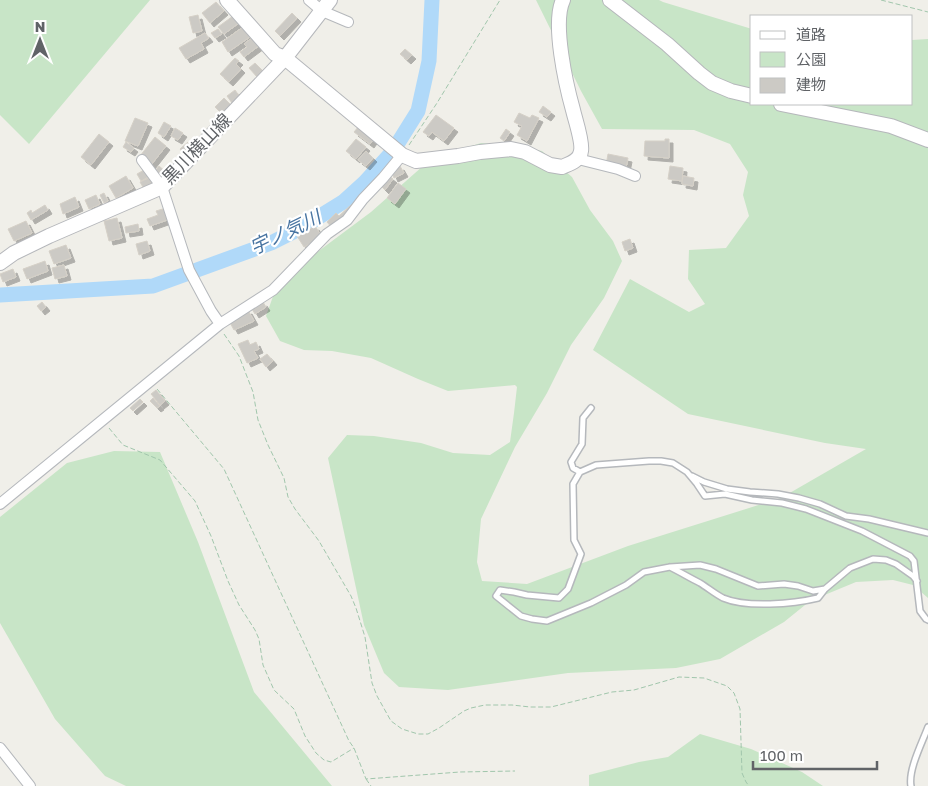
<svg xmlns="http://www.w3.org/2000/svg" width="928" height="786" viewBox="0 0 928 786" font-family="'Golos Text','Noto Sans JP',sans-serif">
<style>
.green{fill:#c8e5c7}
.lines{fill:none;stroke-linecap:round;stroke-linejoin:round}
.river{stroke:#b0d9f9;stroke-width:15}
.building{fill:#cccac5;stroke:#d5d0c7;filter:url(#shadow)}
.lane-casing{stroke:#b5b8bc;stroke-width:8}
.street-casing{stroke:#b5b8bc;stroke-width:12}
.secondary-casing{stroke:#b5b7bb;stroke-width:16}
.path{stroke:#a1c6ac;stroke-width:1;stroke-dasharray:5 2.5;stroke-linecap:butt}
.lane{stroke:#fff;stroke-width:5}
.street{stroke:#fff;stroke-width:10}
.secondary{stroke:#fff;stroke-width:14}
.labels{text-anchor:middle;stroke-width:4.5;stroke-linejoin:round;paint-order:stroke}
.street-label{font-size:18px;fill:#606367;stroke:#fff}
.water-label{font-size:19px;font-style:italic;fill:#4975a2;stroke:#fff}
</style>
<defs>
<filter id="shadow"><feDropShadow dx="4" dy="4" stdDeviation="0" flood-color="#0004"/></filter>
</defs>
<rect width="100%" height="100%" fill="#f0efe9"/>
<path class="green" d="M0,0H150L29,144L0,115Z
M536,0H659L663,2L752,29V104H912V40L928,39V598L913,585L893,580L856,582L810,601L784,622L720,659L676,668L568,673L448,690L399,687L384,673L364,625L328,458L347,435L374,436L421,443L453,453L490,455L510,442L514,413L517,387L515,385L448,391L418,379L371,358L332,351L304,350L280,341L266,316L276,288L308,259L371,212L432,158L481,143L516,146L542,151L572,177L590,210L613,241L622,261L604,298L571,345L547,393L515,447L481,519L477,562L482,581L527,584L628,546L781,498L866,449L825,443L688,414L593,350L630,279L689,312L705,304L688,279L689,250L726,248L749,216L743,195L748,172L730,144L694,130L602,129L581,91Z
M114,451L160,452L198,542L254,692L332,786H126L105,776L55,719L0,623V517L67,463Z
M700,734L751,749L802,772L823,786H589V775L639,762L668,757Z"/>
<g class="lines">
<path class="river" d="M0,295L153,286L271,243L301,228L343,202L365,182L393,151L418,111L429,61L432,0"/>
</g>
<path class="building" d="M216,2L224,11L210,23L202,13Z
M292,13L297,18L280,36L275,31Z
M198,15L202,31L193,33L189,17Z
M233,16L239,23L224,34L218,27Z
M243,27L250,37L228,52L222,42Z
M218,29L222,34L215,38L211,33Z
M205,33L209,38L201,43L204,49L186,59L179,48Z
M253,37L260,45L244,57L240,52L247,47L244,44Z
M405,49L412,55L407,60L400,54Z
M235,58L239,61L236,64L241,69L229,82L220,74Z
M255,63L264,72L258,78L249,68Z
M235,90L240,97L232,103L227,96Z
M224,98L232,106L223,115L215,107Z
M543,106L551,112L547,117L539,112Z
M519,113L530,118L532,115L539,118L527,141L517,135L522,126L514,122Z
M436,115L454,128L444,141L432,132L429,136L423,132Z
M135,118L148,123L138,146L125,141Z
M164,122L171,126L164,137L158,133Z
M359,126L375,137L370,144L354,132Z
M175,128L183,133L178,140L171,136Z
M506,129L510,132L504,141L500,138Z
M99,134L109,142L91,165L81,157Z
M155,137L166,146L151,165L140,156Z
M356,139L366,147L356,159L346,151Z
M665,139H669V158L644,156L645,141H665Z
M126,142L134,148L131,152L123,147Z
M188,142L192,147L184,154L180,149Z
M366,151L373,158L366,166L358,160Z
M608,154L628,158L626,168L606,165Z
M159,166L166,172L160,179L153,173Z
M400,166L404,173L394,178L391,171Z
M670,166L683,168L682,181L668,179Z
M144,170L148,177L141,181L137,174Z
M388,175L393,179L385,190L380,185Z
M126,176L133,188L116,198L109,186Z
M683,176L694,178L693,186L682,184Z
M151,177L154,183L144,189L140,182Z
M398,183L406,189L395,204L387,198Z
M104,193L108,201L104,203L100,195Z
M96,195L100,204L89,209L85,200Z
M75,197L79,207L63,214L60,204Z
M352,204L355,208L333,229L327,222L336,213L339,216Z
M45,205L48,210L31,220L27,213L31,210L32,213Z
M166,208L170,219L150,226L147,219L158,215L156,211Z
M117,218L122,238L109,241L104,221Z
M26,221L32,233L14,241L8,229Z
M138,224L139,231L126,233L125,227Z
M315,226L322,237L304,247L297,236Z
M630,239L633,248L625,251L622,242Z
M147,241L150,251L139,255L136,244Z
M66,245L71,258L54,264L49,251Z
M45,261L48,271L27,279L23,269Z
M64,265L67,276L55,279L52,268Z
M13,269L16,277L3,282L0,274Z
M42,302L46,307L41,311L37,306Z
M263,302L266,307L255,314L252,309Z
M248,310L254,321L234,330L228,319Z
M248,340L250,345L256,342L259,349L254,351L258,358L247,363L238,344Z
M267,354L273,361L266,367L260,359Z
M156,390L165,401L160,405L151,394Z
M153,398L160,406L157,408L150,401Z
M140,399L143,402L133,411L130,408Z"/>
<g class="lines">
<defs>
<path id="lane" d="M591,408L583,418L582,444L571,462L573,468L580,472L596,465L649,461H661L673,463L687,472L697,484L705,496L725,494L752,500L782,503L806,509L862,531L910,556L914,561L920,611L926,619L928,620
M580,472L573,484L574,540L581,554L568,589L559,598L527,595L514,592L500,590L496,596L521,616L532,619L547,621L591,603L626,585L644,572L670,567L700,565L716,569L758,586L784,584L798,586L813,591L825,589L850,568L873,559L886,560L896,564L913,576L917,581
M692,476L704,482L727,489L750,492L778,494L799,498L820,504L846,516L869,519L928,533
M670,567C680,572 690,578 700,583C708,588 715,594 723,598C747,608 793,604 818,598L825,589
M911,786C908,770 922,743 928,727"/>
<path id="street" d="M309,0L322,11L348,22
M578,159L618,169L635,176
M142,160L162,187L189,270L211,311L220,324
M0,504L220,324L273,290L327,234L347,220L363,199L383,178L402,155
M0,748L30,786"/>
<path id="secondary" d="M227,0L275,54L285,58L402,155L416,161L458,156L480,152L511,149L525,152L550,165L562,167C569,164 580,161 581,151C583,142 575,119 573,110C566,85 552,23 563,0
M610,0L667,44L699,73L712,83L731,91L752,96
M781,104L891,126L928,140
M0,263L14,253L49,236L162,187L285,58L330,0"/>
</defs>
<use href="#lane" class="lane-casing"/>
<use href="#street" class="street-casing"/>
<use href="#secondary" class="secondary-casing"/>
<path class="path" d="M881,0L928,12
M409,145L437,103L500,0
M224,334L239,356L253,392L258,420L268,445L284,478L288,497L295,509L319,541L351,596L356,608L365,637L372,683L377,696L391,721L402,729L418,734H428L439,728L464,711L471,708L485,705H512L530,707H551L612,692L634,690L679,677L704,678L727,686L734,693L740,709L742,773L746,782L749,786
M157,389L224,469L349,741L354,748L366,779L460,772L515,771
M109,428L123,445L160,460L195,501L211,536L228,581L239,605L255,630L259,639L263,665L274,690L294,709L305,736L316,753L324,760L331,762L354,748
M366,779L371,786"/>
<use href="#lane" class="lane"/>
<use href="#street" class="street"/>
<use href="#secondary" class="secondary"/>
</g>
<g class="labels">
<g class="street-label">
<text transform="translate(197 149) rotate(-46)" y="6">黒川横山線</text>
</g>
<g class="water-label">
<text transform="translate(285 232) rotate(-26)" y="7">宇ノ気川</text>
</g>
</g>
<rect x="750" y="15" width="162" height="90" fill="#ffffff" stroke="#bfc1c2"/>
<rect x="760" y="31" width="25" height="8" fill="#ffffff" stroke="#bfc1c2"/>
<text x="796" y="40" font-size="15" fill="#606367">道路</text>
<rect x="760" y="52" width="25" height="15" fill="#c8e5c7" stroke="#bfc1c2"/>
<text x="796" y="65" font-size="15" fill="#606367">公園</text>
<rect x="760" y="78" width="25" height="15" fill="#cccac5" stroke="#bfc1c2"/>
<text x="796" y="90" font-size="15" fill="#606367">建物</text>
<g transform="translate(40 40)" stroke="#ffffff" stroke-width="4" paint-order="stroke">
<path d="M0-4L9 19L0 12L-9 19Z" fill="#606367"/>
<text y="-8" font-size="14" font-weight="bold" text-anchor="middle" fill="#606367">N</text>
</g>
<path d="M753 761v8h124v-8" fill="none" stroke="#606367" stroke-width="2.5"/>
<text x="760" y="761" font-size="15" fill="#606367" stroke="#ffffff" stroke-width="4" paint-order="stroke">100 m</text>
</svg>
